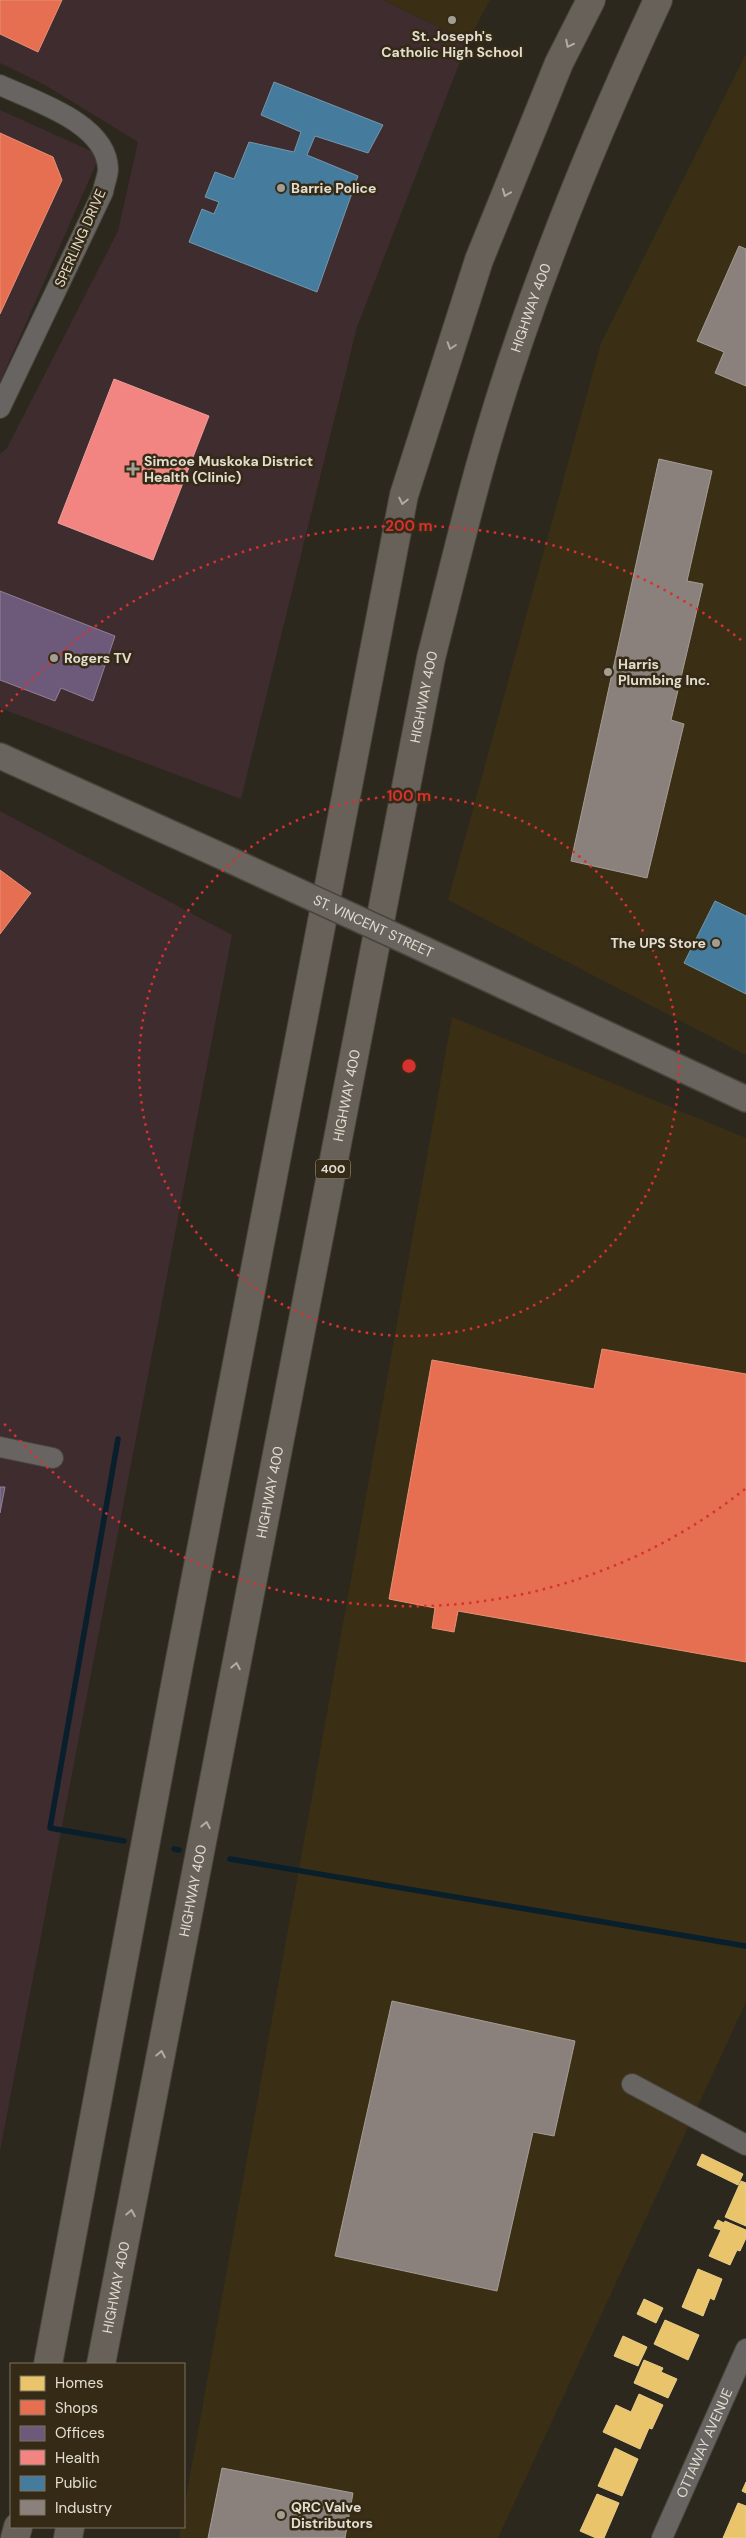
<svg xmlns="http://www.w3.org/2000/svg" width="746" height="2538" viewBox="0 0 746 2538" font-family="'DM Sans',sans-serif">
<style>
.commercial{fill:#3e2c2e}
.built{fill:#3a2e14}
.homes{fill:#e9c46a;stroke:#e7cc89}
.shops{fill:#e76f51;stroke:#e69077}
.offices{fill:#6d597a;stroke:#908194}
.health{fill:#f28482;stroke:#ee9f99}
.public{fill:#457b9d;stroke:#7498ac}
.industry{fill:#8a817c;stroke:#a59d95}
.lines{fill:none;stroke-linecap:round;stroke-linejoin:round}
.stream{stroke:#091f2b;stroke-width:5.5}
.minor-casing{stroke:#48443b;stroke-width:22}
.major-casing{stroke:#48443b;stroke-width:28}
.highway-casing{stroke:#48443b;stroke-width:30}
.minor{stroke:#686462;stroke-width:20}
.major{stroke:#69645e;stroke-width:25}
.highway{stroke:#676159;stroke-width:28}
.major-bridge-casing{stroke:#48443b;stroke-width:28;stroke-linecap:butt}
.major-bridge{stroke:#69645e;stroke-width:25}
.oneway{stroke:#b1aba0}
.ring{fill:none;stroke:#d73130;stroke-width:2.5;stroke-dasharray:2.5 5}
.poi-dot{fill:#a39e91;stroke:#342a16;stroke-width:2}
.labels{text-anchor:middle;stroke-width:5;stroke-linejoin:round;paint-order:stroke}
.shield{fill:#342a16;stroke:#aea798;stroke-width:1}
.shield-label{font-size:12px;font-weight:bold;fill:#e3ddd0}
.poi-label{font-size:14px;font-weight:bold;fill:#e3ddd0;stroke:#342a16;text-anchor:start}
.street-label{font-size:14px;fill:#e3ddd0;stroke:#342a16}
.centre{fill:#d73130;stroke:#342a16;stroke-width:2.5}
.ring-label{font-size:15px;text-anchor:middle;font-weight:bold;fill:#d73130;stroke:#342a16;stroke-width:5;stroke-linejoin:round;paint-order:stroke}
</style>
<rect width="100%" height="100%" fill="#2d281d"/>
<path class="commercial" d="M0,0H383L468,41L357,327L241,799L0,708V454L7,448L118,231L138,142L45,85L0,63Z
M0,110L100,155L0,382Z
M0,811L232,935L0,2151Z"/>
<path class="built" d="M383,0H490L468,41Z
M746,54V1055L448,900L601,343Z
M452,1017L746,1138V2002L498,2538H179L181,2527H184V2509Z"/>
<path class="homes" d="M702,2154L743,2174L738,2185L697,2165Z
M741,2181L746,2183V2226L725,2217Z
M718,2220L724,2223L725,2221L746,2230V2238L740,2251L737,2250L730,2265L709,2256L721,2230L714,2228Z
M698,2269L722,2279L714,2300L710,2298L703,2316L682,2307Z
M644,2299L663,2308L656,2323L637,2314Z
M665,2320L699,2335L688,2360L654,2344Z
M623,2336L647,2347L638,2366L614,2356Z
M644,2360L663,2368L661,2372L677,2379L668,2398L634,2383Z
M639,2394L663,2405L652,2429L649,2428L640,2449L603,2432L616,2405L631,2412Z
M615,2448L638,2459L622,2496L598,2486Z
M746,2482V2493L742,2491Z
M597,2494L619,2503L604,2538H596L580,2531Z
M738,2503L746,2506V2538H723Z"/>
<path class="shops" d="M0,0H62L38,52L0,34Z
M0,133L53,157L62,180L0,314Z
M0,870L31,893L0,934Z
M602,1349L746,1374V1662L458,1611L454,1632L432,1628L435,1608L389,1599L432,1360L594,1389Z"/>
<path class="offices" d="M0,591L115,636L93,701L61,688L55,701L0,680Z
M0,1487H5L0,1513Z"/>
<path class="health" d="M114,379L209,416L153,560L58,523Z"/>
<path class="public" d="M274,82L383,125L368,153L315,136L307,155L358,176L317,292L189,242L202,209L214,214L219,202L205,197L215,172L234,179L249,142L294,152L301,132L261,115Z
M715,901L746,916V994L684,963Z"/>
<path class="industry" d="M739,246L746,249V386L715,373L724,352L697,341Z
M659,459L712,471L687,581L703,584L671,720L684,724L647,878L571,861Z
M392,2001L575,2041L554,2136L533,2132L497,2291L335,2256Z
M222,2468L353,2493L345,2538H208Z"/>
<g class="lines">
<path class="stream" d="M118,1439L50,1828L124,1841
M174,1849L179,1850
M230,1859L746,1946"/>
<defs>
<g id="minor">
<path d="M0,85C34,101 107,123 108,169C108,176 104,184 103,192L0,408"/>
<path d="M0,1447L53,1458"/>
<path d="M632,2084L746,2145"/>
<path id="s1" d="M662,2538L746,2349"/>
</g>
<path id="major" d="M0,756L230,860
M480,975L746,1099"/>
<g id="highway">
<path d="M48,2364L177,1675L404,495L479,260L559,63L591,0"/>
<path id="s2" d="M101,2364L431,658C447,595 462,532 479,470C523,310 588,150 658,0"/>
<path d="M15,2538L18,2527"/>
<path d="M68,2538L70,2527"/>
</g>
</defs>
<use href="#minor" class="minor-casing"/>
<use href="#major" class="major-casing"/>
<use href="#highway" class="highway-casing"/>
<use href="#minor" class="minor"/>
<use href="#major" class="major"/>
<use href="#highway" class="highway"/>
<defs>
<g id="major-bridge">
<path id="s3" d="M230,860L480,975"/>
</g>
</defs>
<use href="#major-bridge" class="major-bridge-casing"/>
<use href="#major-bridge" class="major-bridge"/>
</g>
<defs><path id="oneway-chevron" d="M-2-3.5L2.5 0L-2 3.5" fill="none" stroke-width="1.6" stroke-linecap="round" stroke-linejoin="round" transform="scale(1.25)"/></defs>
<g class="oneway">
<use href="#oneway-chevron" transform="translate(569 44) rotate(117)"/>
<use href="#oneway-chevron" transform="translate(506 193) rotate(112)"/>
<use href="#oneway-chevron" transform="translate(451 346) rotate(108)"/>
<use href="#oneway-chevron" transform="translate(403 501) rotate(102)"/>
<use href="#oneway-chevron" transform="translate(236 1666) rotate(-79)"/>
<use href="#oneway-chevron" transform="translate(206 1825) rotate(-79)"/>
<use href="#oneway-chevron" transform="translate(161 2054) rotate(-79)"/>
<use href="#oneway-chevron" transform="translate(131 2213) rotate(-79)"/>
</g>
<g class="ring">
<circle cx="409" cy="1066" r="270"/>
<path d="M745 1489A540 540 0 0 1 1 1420M1 712A540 540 0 0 1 745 643"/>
</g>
<g class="poi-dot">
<circle cx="452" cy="20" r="5"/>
<circle cx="281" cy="188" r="5"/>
<path d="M130.5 461.5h5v5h5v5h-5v5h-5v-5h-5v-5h5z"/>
<circle cx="54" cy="658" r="5"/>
<circle cx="608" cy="672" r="5"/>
<circle cx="716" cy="943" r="5"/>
<circle cx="281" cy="2515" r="5"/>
</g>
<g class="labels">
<rect class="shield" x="315.5" y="1159.5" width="35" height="19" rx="4"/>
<g class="shield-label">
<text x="333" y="1173">400</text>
</g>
<g class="poi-label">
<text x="452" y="41" text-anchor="middle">St. Joseph's<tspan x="452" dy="16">Catholic High School</tspan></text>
<text x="291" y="193">Barrie Police</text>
<text x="144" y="466">Simcoe Muskoka District<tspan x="144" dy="16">Health (Clinic)</tspan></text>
<text x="64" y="663">Rogers TV</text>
<text x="618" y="669">Harris<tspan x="618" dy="16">Plumbing Inc.</tspan></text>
<text x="706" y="948" text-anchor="end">The UPS Store</text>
<text x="291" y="2512">QRC Valve<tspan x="291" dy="16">Distributors</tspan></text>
</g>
<g class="street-label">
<text transform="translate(80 238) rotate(-66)" y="5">SPERLING DRIVE</text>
<text dy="5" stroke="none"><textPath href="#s2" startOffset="2102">HIGHWAY 400</textPath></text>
<text dy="5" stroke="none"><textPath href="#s2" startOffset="1698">HIGHWAY 400</textPath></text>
<text dy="5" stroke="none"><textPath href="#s3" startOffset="158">ST. VINCENT STREET</textPath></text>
<text dy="5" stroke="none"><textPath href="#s2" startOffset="1292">HIGHWAY 400</textPath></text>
<text dy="5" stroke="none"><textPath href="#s2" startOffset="888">HIGHWAY 400</textPath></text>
<text dy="5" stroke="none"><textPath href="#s2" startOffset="482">HIGHWAY 400</textPath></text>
<text dy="5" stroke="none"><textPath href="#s2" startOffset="78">HIGHWAY 400</textPath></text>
<text dy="5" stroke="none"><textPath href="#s1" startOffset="104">OTTAWAY AVENUE</textPath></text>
</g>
</g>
<circle cx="409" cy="1066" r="8" class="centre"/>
<g class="ring-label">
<text x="409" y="531">200 m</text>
<text x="409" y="801">100 m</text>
</g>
<rect x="10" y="2363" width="175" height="165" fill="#342a16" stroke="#7a7260"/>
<rect x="20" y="2376" width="25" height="15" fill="#e9c46a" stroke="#7a7260"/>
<text x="55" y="2388" font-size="15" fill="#e3ddd0">Homes</text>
<rect x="20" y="2400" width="25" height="15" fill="#e76f51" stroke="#7a7260"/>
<text x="55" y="2413" font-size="15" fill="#e3ddd0">Shops</text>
<rect x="20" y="2426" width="25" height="15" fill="#6d597a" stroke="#7a7260"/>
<text x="55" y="2438" font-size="15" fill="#e3ddd0">Offices</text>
<rect x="20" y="2450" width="25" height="15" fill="#f28482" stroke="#7a7260"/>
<text x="55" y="2463" font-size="15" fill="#e3ddd0">Health</text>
<rect x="20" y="2476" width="25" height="15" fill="#457b9d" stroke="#7a7260"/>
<text x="55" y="2488" font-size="15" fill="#e3ddd0">Public</text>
<rect x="20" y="2500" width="25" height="15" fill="#8a817c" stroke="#7a7260"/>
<text x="55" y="2513" font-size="15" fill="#e3ddd0">Industry</text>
</svg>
